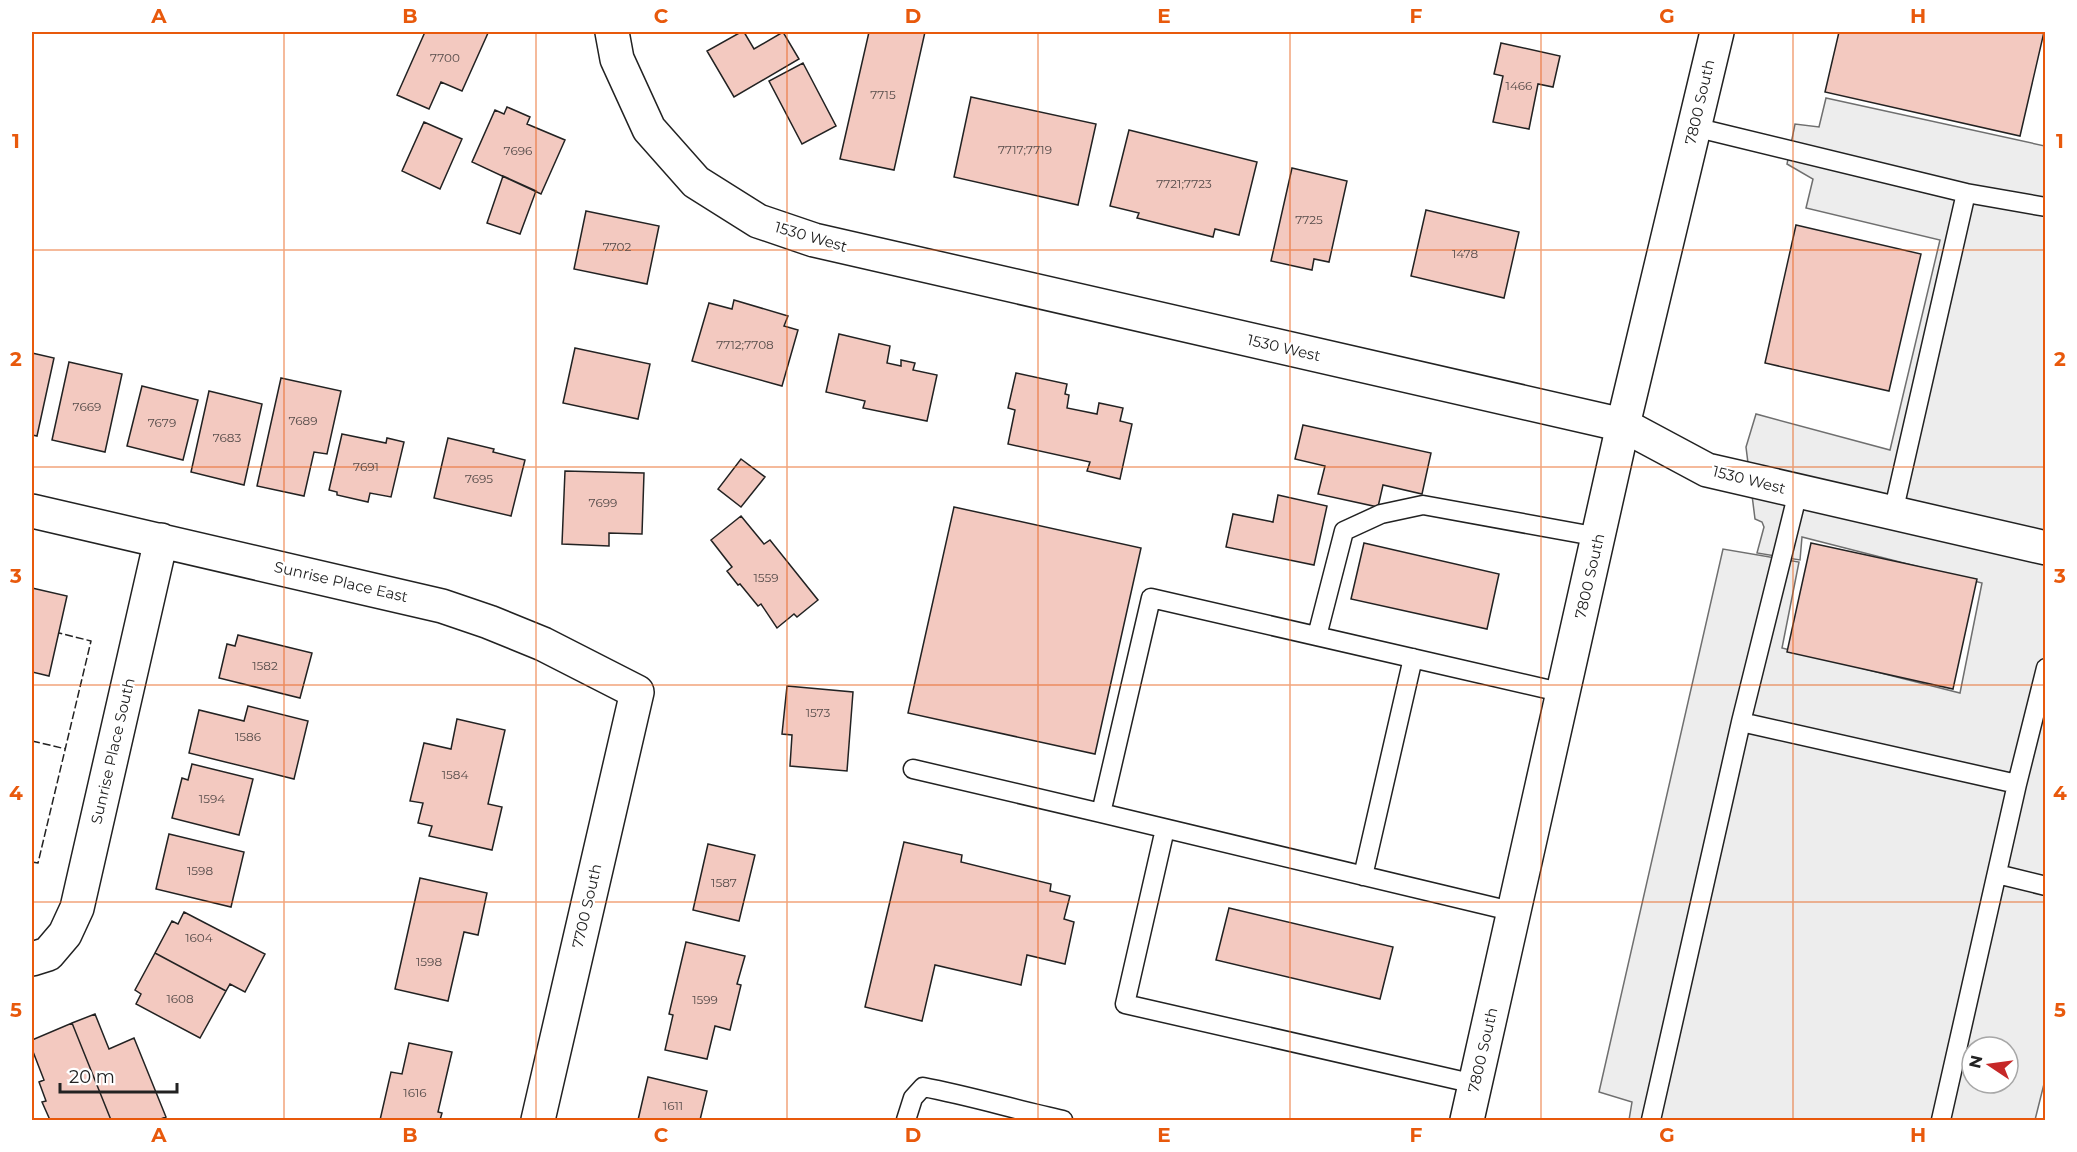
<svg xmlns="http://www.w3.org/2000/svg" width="2077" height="1152" viewBox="0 0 2077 1152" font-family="Montserrat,sans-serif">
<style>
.parking{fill:#ededed;stroke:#6f6f6f;stroke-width:1.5;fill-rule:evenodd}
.building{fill:#f3c9c0;stroke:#222;stroke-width:1.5}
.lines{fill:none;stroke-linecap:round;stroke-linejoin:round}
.service-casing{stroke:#222;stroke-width:21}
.minor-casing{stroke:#222;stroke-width:36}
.primary-casing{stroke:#222;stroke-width:36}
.service{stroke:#fff;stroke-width:18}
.minor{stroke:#fff;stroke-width:33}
.primary{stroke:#fff;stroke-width:33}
.fence{stroke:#222;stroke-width:1.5;stroke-dasharray:8 3;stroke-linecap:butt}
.grid{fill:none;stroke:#e8590c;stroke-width:1.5;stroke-opacity:0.55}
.labels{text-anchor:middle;stroke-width:4.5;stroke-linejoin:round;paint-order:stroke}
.number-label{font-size:12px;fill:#564c4a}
.street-label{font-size:15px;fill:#222;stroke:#fff}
.neatline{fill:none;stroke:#e8590c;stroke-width:2}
.grid-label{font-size:20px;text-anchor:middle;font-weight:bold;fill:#e8590c}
</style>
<rect width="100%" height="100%" fill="#fff"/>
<path class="parking" d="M1826,98L2045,146L2046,1076L2035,1120H1629L1632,1102L1599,1092L1723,549L1799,562L1782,648L1960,693L1982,583L1802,537L1800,560L1757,553L1764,527L1762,522L1755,519L1746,447L1756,414L1890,450L1940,240L1806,208L1813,179L1787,164L1795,124L1819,127ZM1972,1047H2008V1083H1972Z"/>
<path class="building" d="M425,32H484L488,33L462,91L441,82L429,109L397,95Z
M741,32H744L754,49L783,32L799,59L734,97L707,51Z
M869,32H925L894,170L840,159Z
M1839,32H2044L2020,136L1825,92Z
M1501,43L1560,56L1553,87L1538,84L1529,129L1493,122L1503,76L1494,74Z
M803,63L836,126L802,144L769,81Z
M971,97L1096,124L1078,205L954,177Z
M507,107L530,117L527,124L565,140L541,194L472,162L495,110L504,114Z
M424,122L462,139L440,189L402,171Z
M1129,130L1257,162L1239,235L1215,229L1213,237L1137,218L1139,213L1110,206Z
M1292,168L1347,181L1329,262L1314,259L1312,270L1271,261Z
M503,176L536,191L520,234L487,223Z
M1426,210L1519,232L1504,298L1411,276Z
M586,211L659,226L647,284L574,269Z
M1796,225L1921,254L1889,391L1765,363Z
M734,300L788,316L784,326L798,330L782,386L692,361L709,303L732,309Z
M839,334L890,346L887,363L901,366V360L915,363L913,370L937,375L927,421L863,408L865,401L826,392Z
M575,348L650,364L638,419L563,403Z
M32,353L54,358L37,436L32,435Z
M69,362L122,374L105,452L52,440Z
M1016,373L1067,384L1065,394L1069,395L1067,408L1097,414L1099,403L1123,408L1120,421L1132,424L1120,479L1087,471L1090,462L1008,444L1015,410L1008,408Z
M281,378L341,391L327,454L314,452L304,496L257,486Z
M142,386L198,400L183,460L127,446Z
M209,391L262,404L244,485L191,472Z
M1303,425L1431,453L1422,494L1383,485L1378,507L1318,494L1325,466L1295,459Z
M342,434L386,443L387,438L404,442L391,497L370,493L368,502L337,495V492L329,490Z
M448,438L494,449L493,452L525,460L511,516L434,498Z
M741,459L765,477L741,507L718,489Z
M565,471L644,473L642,534L609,533V546L562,544Z
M1278,495L1327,506L1314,565L1226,547L1233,514L1273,522Z
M954,507L1141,548L1095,754L908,713Z
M741,516L764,544L770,540L818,600L797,617L794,614L777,628L761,604L758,606L740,584L738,585L727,571L732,567L711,540Z
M1364,543L1499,574L1487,629L1351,599Z
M1811,543L1977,579L1953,689L1787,652Z
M32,588L67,596L49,676L32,672Z
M238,635L312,653L300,698L219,678L227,644L235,646Z
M787,686L853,692L847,771L790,766L792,735L782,734Z
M248,706L308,721L294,779L189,753L199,710L244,721Z
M457,719L505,730L488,804L502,807L492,850L429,836L432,826L418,823L423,803L410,801L424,743L451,749Z
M192,764L253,779L239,835L172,818L182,778L188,780Z
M169,834L244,852L231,907L156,889Z
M904,842L962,855L961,862L1051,884L1050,891L1070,896L1064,919L1074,922L1065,964L1027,955L1021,985L935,965L922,1021L865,1007Z
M708,844L755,855L739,921L693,910Z
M420,878L487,893L478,935L464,932L448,1001L395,989Z
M1229,908L1393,947L1380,999L1216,960Z
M184,912L265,954L245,992L230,984L226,991L155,953L172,921L178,924Z
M686,942L745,956L737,984L741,985L730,1030L715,1026L707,1059L665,1050L673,1015L669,1014Z
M155,953L226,991L200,1038L136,1004L141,994L135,990Z
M95,1014L109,1049L134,1038L166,1117L158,1120H111L72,1023Z
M72,1023L111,1120H50L42,1102L46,1101L39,1082L44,1080L32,1049V1040Z
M409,1043L452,1052L438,1112L442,1113L440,1120H380L391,1072L402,1074Z
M648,1077L707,1091L700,1120H638Z"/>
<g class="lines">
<defs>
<path id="service" d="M1694,127L1966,193L1893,513
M1966,193L2046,207
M1317,636L1344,531L1381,514L1423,505L1599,537
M1741,722L1798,492
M913,769L1101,813
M2017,784L2046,668
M1165,829L1125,1004L1475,1084
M1997,874L2046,886
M1363,876L1413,658
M1515,912L1101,813L1151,598L1564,693
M906,1120L913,1098L923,1087C971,1096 1016,1110 1063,1120
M1651,1120L1741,722L2017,784L1941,1120"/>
<path id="minor" d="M612,32L617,59L649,129L696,182L758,221L814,240L1623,425L1707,470L2046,548
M32,511L442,606L489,622L543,644L637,692L538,1120
M32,959L48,954L65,934L77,908L161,540"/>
<path id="primary" d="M1467,1120L1623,425L1717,32"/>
</defs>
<use href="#service" class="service-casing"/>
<use href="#minor" class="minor-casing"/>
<use href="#primary" class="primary-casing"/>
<use href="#service" class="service"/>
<use href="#minor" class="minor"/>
<use href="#primary" class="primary"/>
<path class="fence" d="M32,741L66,749
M32,862L38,863L91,641L59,633"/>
</g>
<path class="grid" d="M284,32V1120M536,32V1120M787,32V1120M1038,32V1120M1290,32V1120M1541,32V1120M1793,32V1120M32,250H2046M32,467H2046M32,685H2046M32,902H2046"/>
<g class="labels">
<g class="number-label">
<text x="445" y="62">7700</text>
<text x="1519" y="90">1466</text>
<text x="883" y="99">7715</text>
<text x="1025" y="154">7717;7719</text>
<text x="518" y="155">7696</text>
<text x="1184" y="188">7721;7723</text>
<text x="1309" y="224">7725</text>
<text x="617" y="251">7702</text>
<text x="1465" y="258">1478</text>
<text x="745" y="349">7712;7708</text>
<text x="87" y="411">7669</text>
<text x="303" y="425">7689</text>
<text x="162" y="427">7679</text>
<text x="227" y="442">7683</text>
<text x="366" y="471">7691</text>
<text x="479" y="483">7695</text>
<text x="603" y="507">7699</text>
<text x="766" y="582">1559</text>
<text x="265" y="670">1582</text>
<text x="818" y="717">1573</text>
<text x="248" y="741">1586</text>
<text x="455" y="779">1584</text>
<text x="212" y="803">1594</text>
<text x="200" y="875">1598</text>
<text x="724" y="887">1587</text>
<text x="199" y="942">1604</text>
<text x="429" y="966">1598</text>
<text x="180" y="1003">1608</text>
<text x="705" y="1004">1599</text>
<text x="415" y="1097">1616</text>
<text x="673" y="1110">1611</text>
</g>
<g class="street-label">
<text transform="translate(1700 102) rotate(-77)" y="5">7800 South</text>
<text transform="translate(811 237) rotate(16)" y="5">1530 West</text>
<text transform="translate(1284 348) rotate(13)" y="5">1530 West</text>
<text transform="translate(1749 480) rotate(14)" y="5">1530 West</text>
<text transform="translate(1590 576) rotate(-77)" y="5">7800 South</text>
<text transform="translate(341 582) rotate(13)" y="5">Sunrise Place East</text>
<text transform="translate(113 751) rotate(-77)" y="5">Sunrise Place South</text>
<text transform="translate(587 906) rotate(-77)" y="5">7700 South</text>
<text transform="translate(1483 1050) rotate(-77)" y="5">7800 South</text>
</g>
</g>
<rect width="2077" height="1152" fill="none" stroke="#ffffff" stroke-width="66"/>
<g transform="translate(1990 1065) rotate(283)"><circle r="28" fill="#ffffff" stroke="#a7a7a7" stroke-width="1.5"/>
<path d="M0-4.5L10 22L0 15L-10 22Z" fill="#c62828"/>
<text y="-9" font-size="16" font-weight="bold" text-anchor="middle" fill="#222222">N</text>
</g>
<path d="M60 1083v9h117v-9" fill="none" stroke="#222222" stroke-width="3"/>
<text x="69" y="1083" font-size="18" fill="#222222" stroke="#ffffff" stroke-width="4.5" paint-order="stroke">20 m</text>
<rect x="33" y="33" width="2011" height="1086" class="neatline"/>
<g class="grid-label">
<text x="159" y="23">A</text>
<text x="410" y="23">B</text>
<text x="661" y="23">C</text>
<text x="913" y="23">D</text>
<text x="1164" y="23">E</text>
<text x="1416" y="23">F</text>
<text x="1667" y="23">G</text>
<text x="1918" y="23">H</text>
<text x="16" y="148">1</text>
<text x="2060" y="148">1</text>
<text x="16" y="366">2</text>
<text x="2060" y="366">2</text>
<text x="16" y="583">3</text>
<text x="2060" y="583">3</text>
<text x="16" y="800">4</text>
<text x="2060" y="800">4</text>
<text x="16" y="1017">5</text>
<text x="2060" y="1017">5</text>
<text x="159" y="1142">A</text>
<text x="410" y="1142">B</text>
<text x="661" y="1142">C</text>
<text x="913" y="1142">D</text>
<text x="1164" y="1142">E</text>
<text x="1416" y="1142">F</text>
<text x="1667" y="1142">G</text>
<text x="1918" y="1142">H</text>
</g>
</svg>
